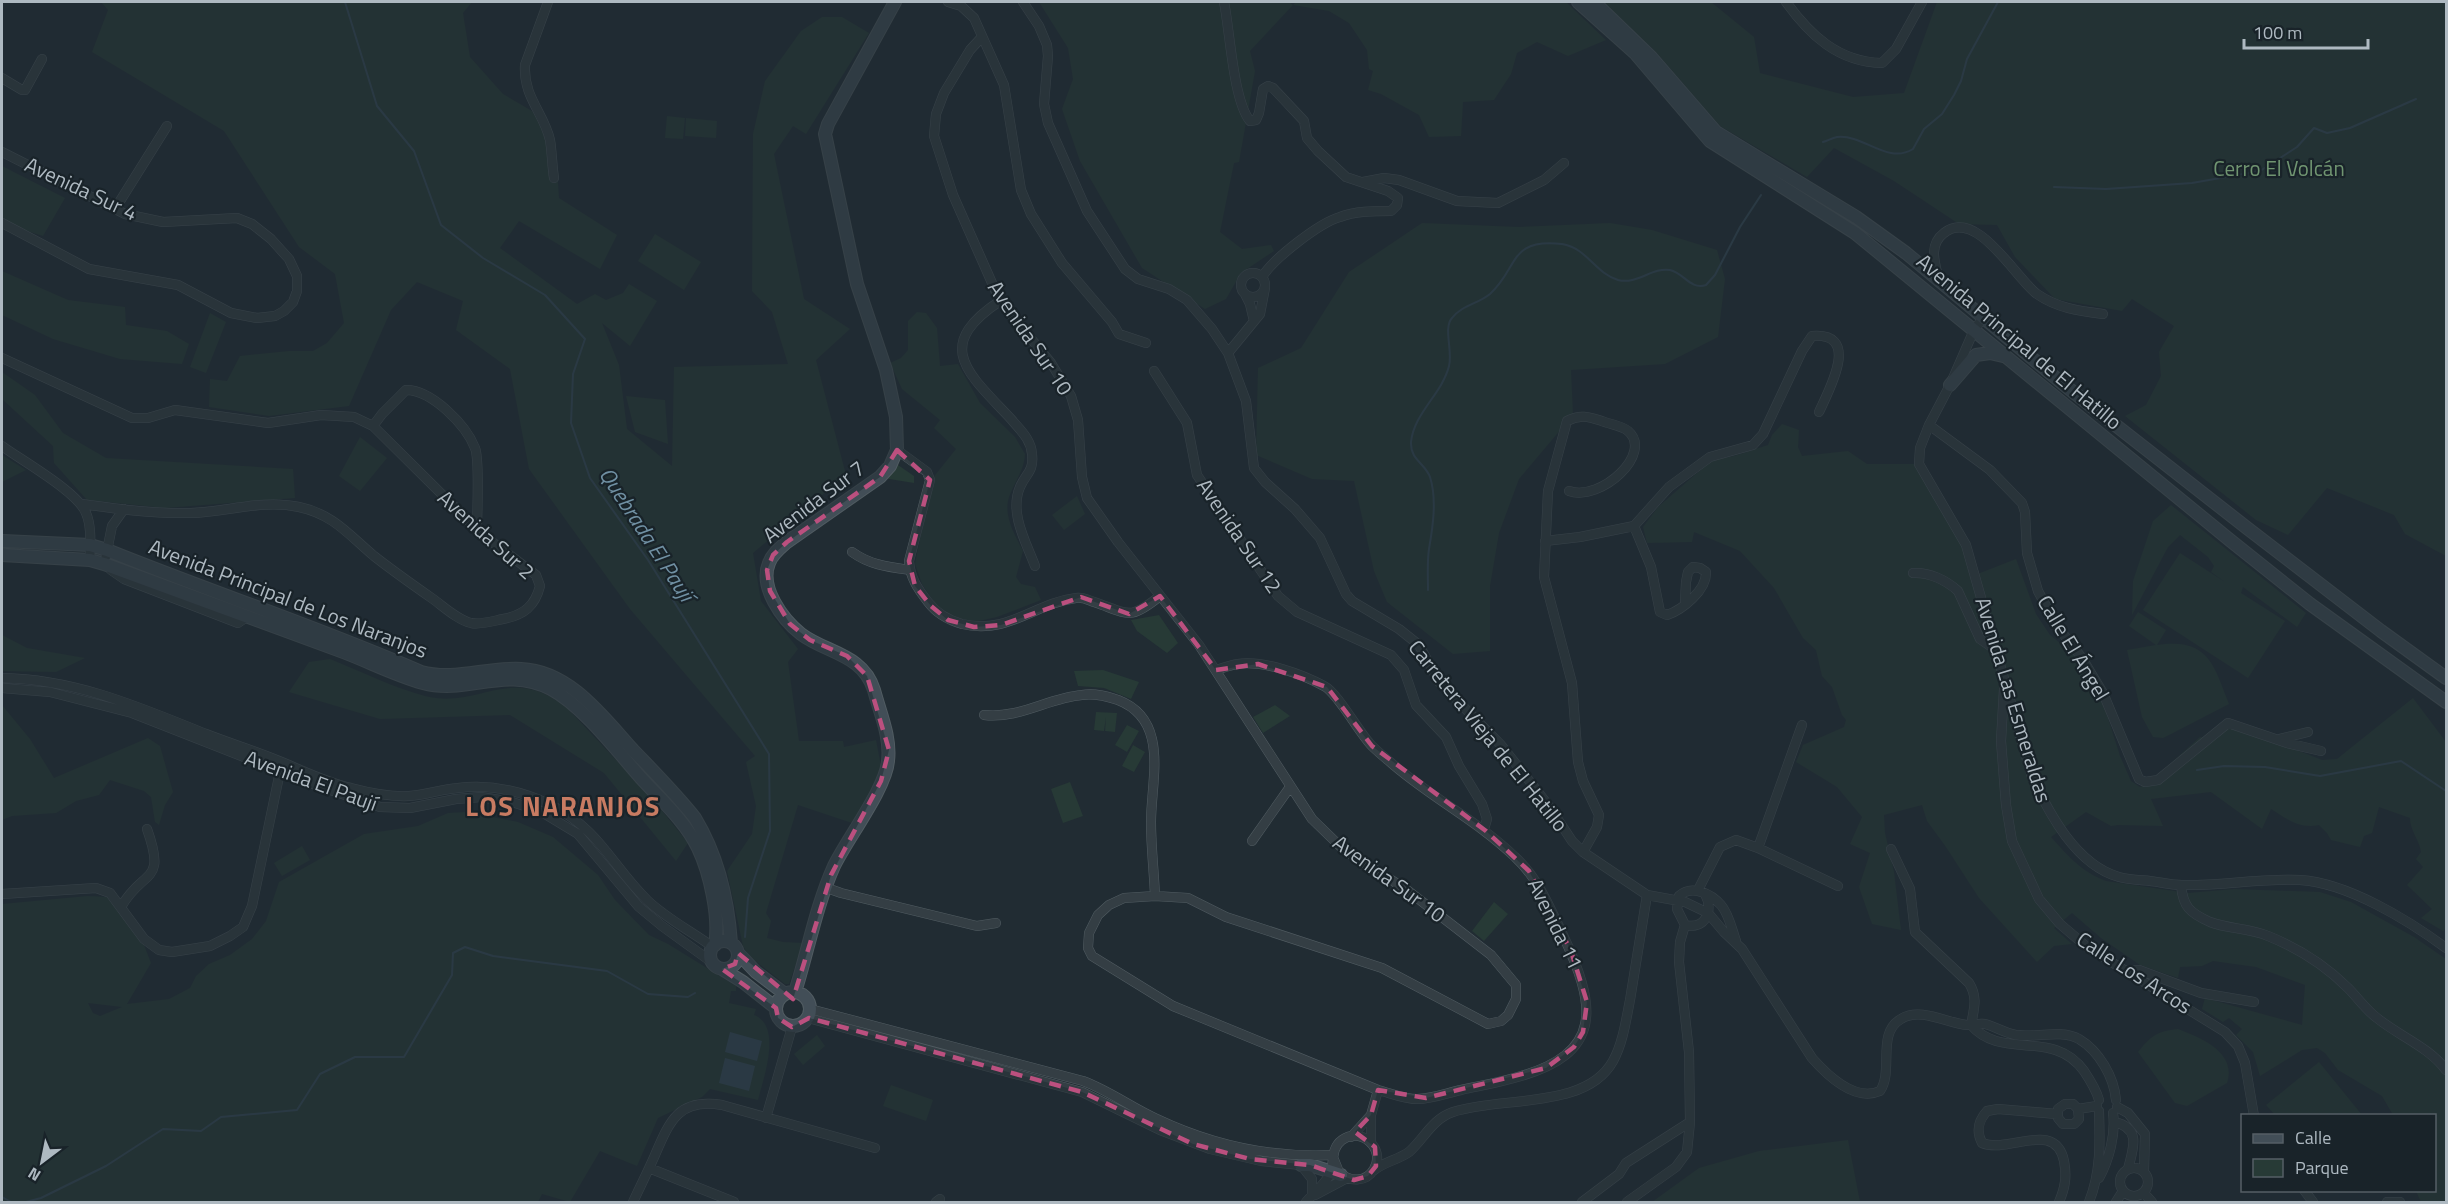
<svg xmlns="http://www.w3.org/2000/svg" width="2448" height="1204" viewBox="0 0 2448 1204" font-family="'Titillium Web',sans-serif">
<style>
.green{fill:#273a36;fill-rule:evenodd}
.water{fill:#364b59}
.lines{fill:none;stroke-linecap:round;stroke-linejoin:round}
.stream{stroke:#364b59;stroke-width:2}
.street-casing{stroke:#515c62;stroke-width:10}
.secondary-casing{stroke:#515c62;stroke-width:14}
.street{stroke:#343e44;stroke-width:9}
.secondary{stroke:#424e57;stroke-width:12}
.marked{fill:none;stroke:#bb507f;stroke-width:4.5;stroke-dasharray:12 8;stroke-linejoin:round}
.labels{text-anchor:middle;stroke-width:4.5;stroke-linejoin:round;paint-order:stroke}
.park-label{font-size:21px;fill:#709571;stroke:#192329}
.street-label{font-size:21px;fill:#aeb9c1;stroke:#192329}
.water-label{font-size:22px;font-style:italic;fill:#7090a3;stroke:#192329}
.district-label{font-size:27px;font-weight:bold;letter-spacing:1.5px;fill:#c87b62;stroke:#192329}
</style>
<rect width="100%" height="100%" fill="#212c33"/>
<path class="green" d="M101,2H472L463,13L470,57L503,94L532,111L555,140L559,198L617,235L600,269L519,221L500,248L577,304L595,294L606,300L623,293L629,284L657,301L630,346L602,323L619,365L627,429L672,466L674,367L788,364L772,312L752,291L753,134L765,81L801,31L822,17H842L869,33L806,134L793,126L774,154L804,299L850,329L816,360L846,475L753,553L761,601L798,649L788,662L799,741H843L844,747L876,740L882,771L855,824L798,805L766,913L771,921L767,938L783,942L803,943L789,984H785L750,957L743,946L727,871L752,834L756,806L746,762L755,756L630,609L529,469L510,369L456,330L463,301L417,282L391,310L349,406L269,416L209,407L210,379L227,381L240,356L289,351H313L327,343L344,323L335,274L299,247L224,131L92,52L108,10Z
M1039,2H1289L1293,5L1296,2H1566L1606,40L1568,56L1537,42L1517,53L1511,74L1494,100L1463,102L1461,136L1429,137L1419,115L1381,94L1368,90L1373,71L1369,69L1367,50L1349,23L1329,11L1293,5L1250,51L1255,71L1239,162L1234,163L1220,232L1242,249L1271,245L1274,251L1241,273L1226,299L1205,309L1142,268L1080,161L1062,109L1073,79L1068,48Z
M1603,2H1711L1754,37L1760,73L1853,97L1904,93L1937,2H2446V556L2405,534L2394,515L2327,488L2288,535L2256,520L2125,416L2146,405L2161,376L2159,352L2174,326L2132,299L2122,311L2055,299L2015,257L1997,225L1959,224L1894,181L1834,148L1807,177L1720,126L1655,51Z
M667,116L685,118L683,139L665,138Z
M686,118L717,121L716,138L685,136Z
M2,166L65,198L43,236L2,223Z
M1422,223L1518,227L1610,223L1652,230L1717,250L1725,279L1718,337L1665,364L1571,370L1573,415L1519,479L1499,533L1490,586V651L1453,654L1387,602L1374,571L1354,481L1312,479L1256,455L1258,368L1301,348L1349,272Z
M655,234L701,262L684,290L638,261Z
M2,271L68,300L125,307L126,325L167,331L189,344L182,364L120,359L53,339L2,315Z
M917,312L926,313L937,328L940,366L958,364L980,403L1015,437L1025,454C1024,471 1015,481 1009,497C1003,516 1015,535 1023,551L1016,577L1021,584L1035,587L1041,600L997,617L974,622L954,617L936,605L922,584L915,564L932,479L956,449L934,428L940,420L902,389L890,363L901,358L908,350V321Z
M210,313L226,322L206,373L190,367Z
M2,372L35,395L63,433L106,458L293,469L295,498L165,508L87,500L54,463L53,446L2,399Z
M626,396L665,400L668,444L635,432Z
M1782,424L1799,430L1798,447L1802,456L1848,451L1867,464H1919L1944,507L1975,575L2016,559L2036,614L2050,635L2081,660L2101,696L2120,756L2131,781L2140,787L2150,782L2200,737L2215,740L2226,730L2236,726L2322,760L2337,759L2413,698L2446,742V928L2443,931L2421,918L2432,909L2407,885L2423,867L2416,859L2421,852C2419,839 2410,831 2410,818L2379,807L2372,833L2364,836L2360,847L2331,840L2327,833L2319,825C2299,829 2287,819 2271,809L2262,829L2211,792L2151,799L2163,826L2118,825L2111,826L2086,812L2051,837C2068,856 2082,872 2106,881L2188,893L2234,889L2320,892L2351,902L2414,937L2446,959V1202H2421L2416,1191L2434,1190V1116L2393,1115L2382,1096L2338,1070L2325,1053L2317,1048L2302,1050L2260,1076L2253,1052L2236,1035L2242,1029L2229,1018L2223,1022L2202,1009L2205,998L2302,1025L2305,985L2256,967L2213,961L2202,966L2180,967L2178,978L2140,965L2101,938L2072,913L2054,928L2072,944L2054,946L2037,962L1979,898L1946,847L1927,821L1922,805L1884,815L1885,833L1894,872L1901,930L1872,924L1859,887L1870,853L1850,844L1862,817L1837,787L1796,762L1803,745L1844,727L1846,720L1842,715L1832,687L1822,676L1816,650L1803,638L1774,588L1740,551L1694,532L1692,542L1647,543L1643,527L1658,507L1712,460L1734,456L1768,445L1772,435Z
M360,437L387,458L360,491L339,476Z
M2,455L26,470L2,482Z
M898,465L914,476V483L883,478Z
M1077,496L1085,514L1064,530L1052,515Z
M2171,505L2306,613L2297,627L2243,587L2241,593L2285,621L2248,678L2143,610L2180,553L2225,582L2211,572L2214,566L2208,557L2180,535L2168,547L2132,615L2133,581L2153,521Z
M2138,612L2166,630L2157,645C2208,638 2213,663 2229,704L2171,734L2163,738L2153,737L2142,717L2127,650L2156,645L2129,626Z
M1159,615L1178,643L1167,653L1137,631L1131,620Z
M2,635L27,648L85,658L56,672L2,671Z
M330,659C360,671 394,688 425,696C480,710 511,662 568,709L651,797L688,843L676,861L604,773L510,715L380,719L289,692L309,662Z
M1103,670L1139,682L1131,699L1104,688L1078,686L1074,671Z
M2,705L30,739L54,778L148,738L160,746L173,792L165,805L159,825L155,822L151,797L144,791L110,780L99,795L76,801L56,813L12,816L2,820Z
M1275,705L1290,716L1263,733L1253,717Z
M1096,712L1117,713L1115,732L1105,731L1106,717L1104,731L1094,730Z
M1127,725L1139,731L1127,752L1115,745Z
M1133,745L1145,752L1134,772L1122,766Z
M1070,782L1083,816L1063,823L1051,789Z
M466,812L518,822L553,837L598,875L615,900L649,935L668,944L736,986V991H731L729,1003L756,1009L754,1015C783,1026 763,1079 758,1100L710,1089L702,1097L658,1118L637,1166L600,1151L570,1202L542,1194L538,1202H2V904L88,896L107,897L144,945L151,963L127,1004L169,999L190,988L196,976L209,964L230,955L252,939L266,921L279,882L364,834L418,826L448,813ZM88,1003L122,1007L100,1016L93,1013Z
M302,846L310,860L282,876L274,863Z
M1494,902L1508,914L1484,941L1472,931Z
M2178,1029C2201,1038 2237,1052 2227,1083L2187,1106L2175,1103L2138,1052C2151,1036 2157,1031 2178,1029Z
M817,1035L825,1046L803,1065L794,1054Z
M2319,1062L2362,1115H2275L2266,1105Z
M891,1085L933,1100L926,1121L883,1106Z
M1848,1140L1860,1202H1652L1699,1168L1759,1151Z"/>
<path class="water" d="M730,1032L762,1041L757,1061L725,1052Z
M725,1058L755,1066L749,1091L719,1083Z"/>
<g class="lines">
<path class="stream" d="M345,2L377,106L414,151L441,225L483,258L545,295L585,339L573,374L571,423L590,478L648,560L769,754L770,831L748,898L745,937
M1823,142C1827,141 1832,138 1837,137C1864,134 1887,165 1913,149L1924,129L1942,114L1954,95L1961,81L1967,59L1998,2
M2054,187L2106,189L2192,183L2260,171L2297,147L2314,128L2327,133L2350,128L2416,99
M1428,590C1428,576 1427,562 1429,549C1433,526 1437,499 1430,477C1425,463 1410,460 1411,442C1414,413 1442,394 1449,366C1453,351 1443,328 1452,318C1462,305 1478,304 1490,294C1519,268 1508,238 1562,244C1587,248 1595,273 1618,280C1637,285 1652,267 1670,270C1684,273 1690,290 1706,285L1715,275L1740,227L1761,195
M2197,770L2224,766L2265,767L2320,776L2401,761L2446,791
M2,1197L11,1202
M26,1202L41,1198L106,1166L163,1129L201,1131L221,1117L297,1110L320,1074L355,1057H404L452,975L453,953L465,947L493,956L607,971L648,994L688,997L695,993"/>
<defs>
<path id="street" d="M548,2L525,65C523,97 544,113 550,140C552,152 552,165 554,178
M948,2L961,6L974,18L1004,85L1021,190L1031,214L1062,263L1112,322L1119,334L1146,343
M1023,2L1039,26L1047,45L1048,56L1044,104L1048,123L1087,211L1125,269L1138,279L1169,289L1187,300L1212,329L1228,353L1246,401L1254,468L1265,482L1295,509L1320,538L1346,594L1352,601L1399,629L1419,645L1439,682L1501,745L1549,806L1572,841L1583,852L1647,895L1685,902L1708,913L1724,932L1742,949L1812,1058C1827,1075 1855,1102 1880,1091C1894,1071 1876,1033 1901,1019C1920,1007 1947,1023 1967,1025C1974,1025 1979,1023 1985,1024C1996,1027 2005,1033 2016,1035C2035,1038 2061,1029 2079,1039C2099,1051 2114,1077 2116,1100
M1224,2C1230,31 1233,100 1250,121L1256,120L1259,113L1263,89L1268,86L1273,88L1304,121L1307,138L1318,151L1346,177L1388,191L1398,198L1397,205L1391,211C1373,211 1356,211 1340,217C1319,223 1273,259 1262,277
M1786,2C1810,35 1838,62 1882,63L1896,49L1922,2
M981,38L970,50L944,93L936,114L934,136L953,195L1000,301L1051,363L1071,396L1078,420L1082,477L1087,498L1118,542L1199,645L1312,819L1343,849L1407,890L1491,955L1516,985V999L1508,1015L1501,1021L1488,1024L1382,968L1226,917L1188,898L1155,896L1124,898L1109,905L1098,915L1089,933L1088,948L1092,956L1173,1006L1378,1090C1390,1093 1404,1099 1417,1099C1432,1099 1447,1093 1461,1090C1479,1086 1497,1083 1514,1078C1606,1054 1596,1005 1562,933C1549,906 1538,878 1515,857C1477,820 1428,796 1389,761C1383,756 1377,751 1372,746C1359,733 1338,693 1324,686C1302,674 1263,660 1238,664C1230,665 1223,668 1216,670
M2,78L22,90H25L42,59
M2,152L125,214L163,222L237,218L252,224L271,239L289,259L297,276V291L293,302L284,311L275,316L257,318L231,313L178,285L89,269L2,223
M1363,182L1384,178L1399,180L1457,201L1498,203L1544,180L1564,163
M115,209L167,126
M1241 285a12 12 0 1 1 24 0a12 12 0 1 1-24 0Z
M1939,280C1935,264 1928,245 1944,233C1977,207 2016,279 2037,294C2057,308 2079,311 2103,314
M1245,294L1250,304L1254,321
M1000,301C932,346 968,373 1011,419C1020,430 1031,439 1032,454C1034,472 1026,473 1020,487C1009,513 1026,542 1035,566
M1983,318L1974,330L1950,385L1929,425L1920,448L1919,464L1966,545L2032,777C2049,813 2076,865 2119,877C2129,880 2140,880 2150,881C2160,882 2171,885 2182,885C2221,886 2260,878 2300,880C2348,883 2408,920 2446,948
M1228,353L1260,314L1265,288
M2,358L132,418H148L175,410L268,423L321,415L354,417L373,426L483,535L536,575L540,586C535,606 524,615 503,619C493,621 481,625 471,623C458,620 444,607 433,599C413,585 393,571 374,556C349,535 333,514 299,507C263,499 227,512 191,513C154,514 118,509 82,504
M1154,371L1187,423L1197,475L1278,596L1297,612L1391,655L1404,670L1416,705L1446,737L1459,766L1482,804L1487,819L1484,829
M1929,425L1990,470L2022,503L2025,512L2027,553L2038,591L2057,626L2082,658L2103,693L2139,779L2145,782L2158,780L2228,723L2287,743L2321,751
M373,426L382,414L406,390C432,390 466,425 475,448C480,460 477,513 477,529
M2,446C21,460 78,492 86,513C92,527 90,545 90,560
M897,450L927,472L930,480L909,561C910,578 918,589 928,602C937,614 948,620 962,624C1008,635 1035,603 1076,598C1083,597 1088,600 1094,602C1129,614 1129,621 1160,596
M1569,491C1601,502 1654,453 1628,431C1623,426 1609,424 1602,421C1589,417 1580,414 1567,421L1548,491L1544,577L1572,683L1578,762L1583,781L1599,815L1597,827L1583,852
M1634,526L1651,567L1660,612L1667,615C1682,610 1707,590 1706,572L1700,568L1693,567L1688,572L1686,582L1685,602
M1545,541L1580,537L1634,526L1669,487L1710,457L1753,445L1763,434L1802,351L1812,336C1861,332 1830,388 1819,412
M852,552C870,565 888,567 910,570
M106,556L112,526L124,509
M111,570L124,579L238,623L248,616
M1913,573C1929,572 1946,580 1958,591L1980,639L1996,650
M2,678C75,679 139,707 206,734C229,743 252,750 274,759C300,769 324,782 351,788C370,793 389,797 409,796C426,795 442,789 458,788C490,784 522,791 551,805C600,830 610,863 647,900C667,919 691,931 713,947
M2,688L50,692L132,713L310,783L380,807L410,808L456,799L481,797L512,802L540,811L578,834L639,907L662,926L713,963
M2004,689L2001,741L2006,805L2012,841L2039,899L2060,924L2087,947L2225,1032L2238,1046L2245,1063L2254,1116
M984,715C1019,719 1048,698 1082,695C1095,693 1106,696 1118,700C1170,720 1151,780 1151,822C1151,847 1154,871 1155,896
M2279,739L2308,732
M1252,841L1290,787
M1758,848L1802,725
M1891,849L1910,889L1915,932L1969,983C1978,997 1974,1009 1971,1025
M2181,885C2183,907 2190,913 2210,922C2228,929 2249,928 2268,936C2298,948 2325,965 2348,988C2358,998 2366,1010 2377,1018C2399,1036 2429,1047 2446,1070
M827,888L841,893L977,926L996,923
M1698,890L1720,847L1736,840L1758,848L1838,886
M2,894L96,888L110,893L144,939L159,950L172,952L210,946L230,936L243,927L252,906L281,767
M121,907C143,868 167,885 147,829
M1685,925C1705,930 1714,911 1705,894
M2126,971L2139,970L2201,993L2254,1002
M810,1009L1083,1081C1110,1091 1132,1108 1157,1119C1212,1145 1272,1158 1333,1155
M808,1018L1082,1092L1160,1130L1210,1149L1261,1161L1301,1165L1312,1179V1194
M1971,1025C2002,1061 2053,1028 2084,1071C2090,1080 2096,1089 2099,1100
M2117,1107L2128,1113L2145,1134L2144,1171
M2078,1109L2079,1119L2074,1124H2063L2058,1118V1109L2065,1104H2073L2078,1109L2097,1106
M2057,1114L1998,1109L1987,1111C1978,1121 1976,1131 1982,1143C2009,1154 2055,1119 2064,1161C2067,1177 2065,1188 2059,1202
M766,1118L792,1027
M2114,1122C2142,1128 2133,1149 2128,1169
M1351,1137L1371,1115
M1371,1142V1115L1378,1090
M2120 1182a14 14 0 1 1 28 0a14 14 0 1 1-28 0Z
M649,1168L734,1202
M1373,1171C1383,1162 1398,1160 1409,1152C1424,1139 1432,1119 1453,1112C1501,1096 1586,1110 1613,1061C1623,1043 1626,1020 1630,1000C1636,965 1641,930 1647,895
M2099,1178C2109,1160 2116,1134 2113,1113
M2304,1190L2313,1202
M2144,1193L2152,1202
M1315,1195L1347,1178
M633,1202C640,1187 648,1171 655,1155C670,1120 679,1098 722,1105L875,1148
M936,1202L940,1199
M1306,1202C1313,1194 1325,1184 1330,1174C1335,1162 1330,1149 1342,1140C1361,1126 1386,1149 1374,1169C1366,1183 1349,1182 1339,1172L1333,1157
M1582,1202L1619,1174L1626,1163L1690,1122
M1627,1202L1676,1167L1687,1152L1690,1122L1689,1052L1679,962L1680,942L1685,925L1677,909L1679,896C1692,884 1711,894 1721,905C1729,914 1732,930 1736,941
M2089,1202C2101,1172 2100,1143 2099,1111
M2116,1202L2123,1191
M2387,1202H2400"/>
<path id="secondary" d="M1578,2L1635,53L1710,141L1855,233L2231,541L2310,604L2446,702
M1594,2L1651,57L1716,132L1856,217L1906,253L2063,384L2247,528L2381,631L2446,678
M1950,385L1976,355L1990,353L2003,356
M2,541L90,545L107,550C211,592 318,627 421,672C455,681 486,667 521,669C570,671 603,717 633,750C654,772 676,794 695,818C718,856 728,900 731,943
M2,555L90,560L104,564C182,593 260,621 338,650C366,660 394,675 423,683C468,695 505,665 551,689C583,706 617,751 641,778C661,800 685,821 698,848C710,873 720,918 715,945
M710 955a14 14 0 1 1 28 0a14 14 0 1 1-28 0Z
M738,953L756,972L785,994
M722,969L743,982L776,1008
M776 1009a17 17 0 1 1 34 0a17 17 0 1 1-34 0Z
M795,992C808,951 816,906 834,866C847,839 886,788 888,761C891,737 880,713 874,690C863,654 826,653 801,634C782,619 759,587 769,563C772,554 780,548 787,542L880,477L890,466L897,450L896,417L886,370L857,284L825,134L828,124L895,2
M1301,1165H1310L1341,1175"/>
</defs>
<use href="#street" class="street-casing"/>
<use href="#secondary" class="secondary-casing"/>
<use href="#street" class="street"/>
<use href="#secondary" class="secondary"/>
</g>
<path d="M0 0H2448V1204H0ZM897,450L930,480L909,561L915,586L931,606L948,620L974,627L1001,625L1081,597L1129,614L1160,596L1216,670L1258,664L1327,687L1372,746L1486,831L1529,871L1571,951L1587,1002L1583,1032L1574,1047L1546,1068L1426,1098L1378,1090L1371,1115L1355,1132L1375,1147L1376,1166L1368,1176L1354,1180L1310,1165L1250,1159L1193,1144L1082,1092L809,1018L792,1027L778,1018L776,1008L722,969L735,964L738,953L793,999L831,875L881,781L889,750L867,676L847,656L810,640L790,624L770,591L767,570L773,555L787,542L880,477Z" fill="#212c33" fill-opacity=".55" fill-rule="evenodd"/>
<path class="marked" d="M897,450L930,480L909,561L915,586L931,606L948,620L974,627L1001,625L1081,597L1129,614L1160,596L1216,670L1258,664L1327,687L1372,746L1486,831L1529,871L1571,951L1587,1002L1583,1032L1574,1047L1546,1068L1426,1098L1378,1090L1371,1115L1355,1132L1375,1147L1376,1166L1368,1176L1354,1180L1310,1165L1250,1159L1193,1144L1082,1092L809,1018L792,1027L778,1018L776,1008L722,969L735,964L738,953L793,999L831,875L881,781L889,750L867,676L847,656L810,640L790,624L770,591L767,570L773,555L787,542L880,477Z"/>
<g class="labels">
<g class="park-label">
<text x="2279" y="176">Cerro El Volcán</text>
</g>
<g class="street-label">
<text transform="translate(81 189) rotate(25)" y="7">Avenida Sur 4</text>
<text transform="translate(1030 338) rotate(56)" y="7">Avenida Sur 10</text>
<text transform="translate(2019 342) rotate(40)" y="7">Avenida Principal de El Hatillo</text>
<text transform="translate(814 502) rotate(-37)" y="7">Avenida Sur 7</text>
<text transform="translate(486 535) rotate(42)" y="7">Avenida Sur 2</text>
<text transform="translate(1239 536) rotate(56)" y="7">Avenida Sur 12</text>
<text transform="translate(288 599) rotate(21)" y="7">Avenida Principal de Los Naranjos</text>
<text transform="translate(2073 648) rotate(59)" y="7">Calle El Ángel</text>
<text transform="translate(2013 700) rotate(73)" y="7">Avenida Las Esmeraldas</text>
<text transform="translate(1488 736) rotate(51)" y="7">Carretera Vieja de El Hatillo</text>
<text transform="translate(311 781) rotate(20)" y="7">Avenida El Paují</text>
<text transform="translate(1389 879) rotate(36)" y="7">Avenida Sur 10</text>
<text transform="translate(1555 924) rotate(64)" y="7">Avenida 11</text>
<text transform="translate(2134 973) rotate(33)" y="7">Calle Los Arcos</text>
</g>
<g class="water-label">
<text transform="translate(647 534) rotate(57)" y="8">Quebrada El Paují</text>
</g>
<g class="district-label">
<text x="563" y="816">LOS NARANJOS</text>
</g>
</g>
<rect width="2448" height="1204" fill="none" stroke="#aeb9c1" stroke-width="6"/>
<rect x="2241" y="1114" width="195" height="78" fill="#192329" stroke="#555f66" stroke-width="1.5"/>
<rect x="2253" y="1134" width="30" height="9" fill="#424e57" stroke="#555f66" stroke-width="1.5"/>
<text x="2295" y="1144" font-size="18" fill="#aeb9c1">Calle</text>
<rect x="2253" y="1159" width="30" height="18" fill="#273a36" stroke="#555f66" stroke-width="1.5"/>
<text x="2295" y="1174" font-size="18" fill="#aeb9c1">Parque</text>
<g transform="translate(42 1162) rotate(212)" stroke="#192329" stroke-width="4.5" paint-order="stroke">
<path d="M0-4.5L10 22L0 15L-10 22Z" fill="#aeb9c1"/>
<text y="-9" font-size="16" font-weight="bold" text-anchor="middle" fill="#aeb9c1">N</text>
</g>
<path d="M2244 39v9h124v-9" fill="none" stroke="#aeb9c1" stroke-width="3"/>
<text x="2253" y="39" font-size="18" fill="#aeb9c1" stroke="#192329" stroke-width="4.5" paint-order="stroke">100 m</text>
</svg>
